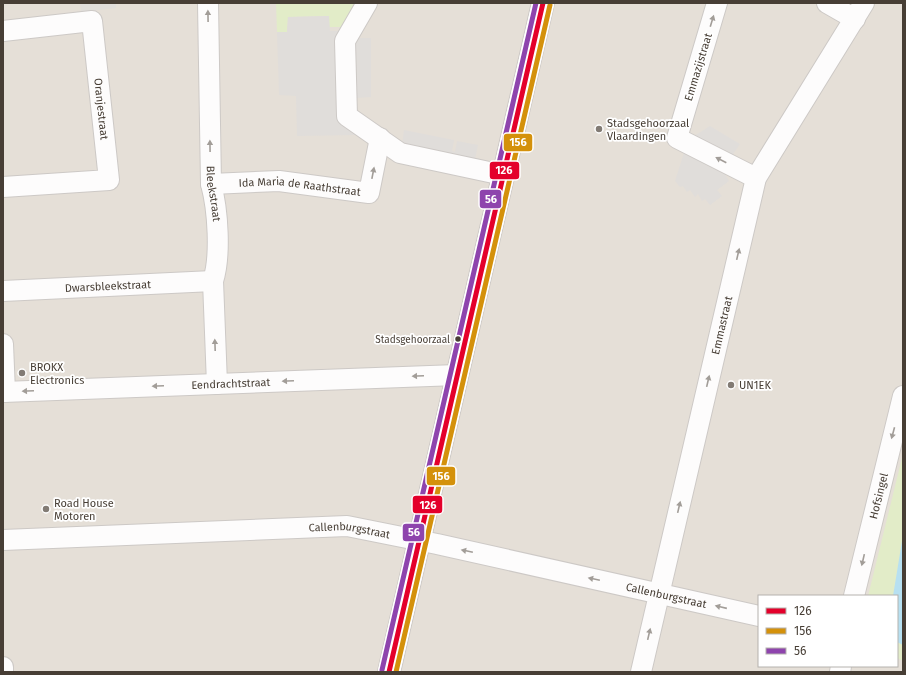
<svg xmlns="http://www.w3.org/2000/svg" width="906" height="675" viewBox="0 0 906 675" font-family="'Fira Sans',sans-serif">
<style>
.residential{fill:#e5dfd7;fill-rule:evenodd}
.green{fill:#e2ecc8}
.parking{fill:#e0ddda}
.water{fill:#b7e0f1}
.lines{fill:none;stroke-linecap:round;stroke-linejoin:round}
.minor-casing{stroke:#cdc9c6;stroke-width:22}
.tertiary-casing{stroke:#cdc9c6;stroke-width:24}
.minor{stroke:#fdfcfc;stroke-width:20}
.tertiary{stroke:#fdfcfc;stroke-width:22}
.bus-1-casing{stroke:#fff;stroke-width:8}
.bus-2-casing{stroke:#fff;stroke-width:8}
.bus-3-casing{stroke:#fff;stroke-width:8}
.bus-1{stroke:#e4002b;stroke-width:5}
.bus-2{stroke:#d4910b;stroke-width:5}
.bus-3{stroke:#8e44ad;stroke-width:5}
.oneway{fill:#a29d98}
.poi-dot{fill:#827b74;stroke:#fff;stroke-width:1.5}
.bus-dot{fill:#473e35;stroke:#fff;stroke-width:1.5}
.labels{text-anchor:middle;stroke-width:3.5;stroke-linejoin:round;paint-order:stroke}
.bus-label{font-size:10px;fill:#473e35;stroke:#fff;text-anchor:end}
.street-label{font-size:11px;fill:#473e35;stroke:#fff}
.poi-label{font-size:11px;fill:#473e35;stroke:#fff;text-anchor:start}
.line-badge{stroke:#fff;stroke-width:1.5}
.badge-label{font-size:11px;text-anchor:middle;font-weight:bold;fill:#fff}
</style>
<rect width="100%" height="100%" fill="#f0edea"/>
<path class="residential" d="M3,3H903V672H3ZM759,596H897V666H759Z"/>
<path class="green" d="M276,3H357L341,27H329V16L288,17L287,32H277Z
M903,454V661L897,658V596H868Z"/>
<path class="parking" d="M80,3H116V8L81,12Z
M329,16L330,31H338L355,38H371V97L356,98L357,135L297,136L296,96L279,95L277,32H287L288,17Z
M710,126L740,144L731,157L725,174L729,181L717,190L722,196L710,205L705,199L702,201L698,194L695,197L690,190L687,192L683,186L680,187L675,181L688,140Z
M404,130L454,140L452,151L455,152L457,141L478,145L475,159L402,145Z"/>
<path class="water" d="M903,535V645L897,642V596H893Z"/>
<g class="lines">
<defs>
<g id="minor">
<path id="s1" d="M208,3L211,184C218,210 221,256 213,281L217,384"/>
<path d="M367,3L345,41L347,116L400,153L503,175"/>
<path d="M717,3L677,138L756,178"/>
<path d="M827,3L855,19"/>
<path id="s2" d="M3,31L92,21L109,180L3,187"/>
<path id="s3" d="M211,184L279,181L369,193L380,138"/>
<path id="s4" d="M3,291L213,281"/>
<path d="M3,344L5,392"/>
<path id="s5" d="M3,392L457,375"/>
<path id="s6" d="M3,540L347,526L437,544L759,616"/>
<path id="s7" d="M854,596L903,396"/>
<path d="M3,667V672"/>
<path id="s8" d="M641,672L756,178L864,3"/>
<path d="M840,672L841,666"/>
</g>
<path id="tertiary" d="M389,672L543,3"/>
</defs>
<use href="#minor" class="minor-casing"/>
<use href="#tertiary" class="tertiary-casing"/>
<use href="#minor" class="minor"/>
<use href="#tertiary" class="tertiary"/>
<defs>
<path id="bus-1" d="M389,672L543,3"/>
<path id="bus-2" d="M396,672L550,5"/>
<path id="bus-3" d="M382,670L536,3"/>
</defs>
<use href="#bus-1" class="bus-1-casing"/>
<use href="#bus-2" class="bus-2-casing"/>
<use href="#bus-3" class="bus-3-casing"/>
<use href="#bus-1" class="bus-1"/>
<use href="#bus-2" class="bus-2"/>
<use href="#bus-3" class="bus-3"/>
</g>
<defs><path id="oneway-solid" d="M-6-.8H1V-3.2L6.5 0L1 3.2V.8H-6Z"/></defs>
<g class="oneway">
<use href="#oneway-solid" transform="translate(208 16) rotate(-91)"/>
<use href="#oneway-solid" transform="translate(712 21) rotate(-73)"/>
<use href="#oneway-solid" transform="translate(210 146) rotate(-91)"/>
<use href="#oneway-solid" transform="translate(721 160) rotate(-153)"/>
<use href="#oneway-solid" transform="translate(373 173) rotate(-79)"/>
<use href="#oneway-solid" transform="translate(738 254) rotate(-77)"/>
<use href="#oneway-solid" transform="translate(215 345) rotate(-92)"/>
<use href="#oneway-solid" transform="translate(418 376) rotate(178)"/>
<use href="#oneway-solid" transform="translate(288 381) rotate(178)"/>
<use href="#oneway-solid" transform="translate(708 381) rotate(-77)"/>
<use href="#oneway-solid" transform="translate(158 386) rotate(178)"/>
<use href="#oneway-solid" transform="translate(28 391) rotate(178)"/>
<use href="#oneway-solid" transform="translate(893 433) rotate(105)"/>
<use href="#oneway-solid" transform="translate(679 507) rotate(-77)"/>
<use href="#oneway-solid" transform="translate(467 551) rotate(-168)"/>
<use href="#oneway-solid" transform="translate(863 560) rotate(103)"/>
<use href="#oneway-solid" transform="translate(594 579) rotate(-168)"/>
<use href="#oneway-solid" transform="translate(721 607) rotate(-167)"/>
<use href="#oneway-solid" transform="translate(649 634) rotate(-77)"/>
</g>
<g class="poi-dot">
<circle cx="599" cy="129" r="4"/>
<circle cx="22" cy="373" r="4"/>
<circle cx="731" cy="385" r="4"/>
<circle cx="46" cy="509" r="4"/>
</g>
<circle class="bus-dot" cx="458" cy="339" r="3.5"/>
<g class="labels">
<g class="bus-label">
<text x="450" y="343">Stadsgehoorzaal</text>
</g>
<g class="street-label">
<text transform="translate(698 67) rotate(-73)" y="4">Emmazijstraat</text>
<text dy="4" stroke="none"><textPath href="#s2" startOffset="178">Oranjestraat</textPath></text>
<text dy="4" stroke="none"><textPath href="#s3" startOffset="89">Ida Maria de Raathstraat</textPath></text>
<text dy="4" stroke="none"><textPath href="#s1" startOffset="191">Bleekstraat</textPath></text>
<text dy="4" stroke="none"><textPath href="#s4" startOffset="105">Dwarsbleekstraat</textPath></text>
<text dy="4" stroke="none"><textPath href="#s8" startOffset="356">Emmastraat</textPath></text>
<text dy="4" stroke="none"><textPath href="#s5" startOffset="228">Eendrachtstraat</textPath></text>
<text dy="4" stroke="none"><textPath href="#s7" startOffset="103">Hofsingel</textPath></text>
<text dy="4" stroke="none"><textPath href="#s6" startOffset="347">Callenburgstraat</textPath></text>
<text dy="4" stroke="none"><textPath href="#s6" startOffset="671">Callenburgstraat</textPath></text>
</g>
<g class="poi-label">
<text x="607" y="127">Stadsgehoorzaal<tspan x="607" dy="13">Vlaardingen</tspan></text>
<text x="30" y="371">BROKX<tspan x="30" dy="13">Electronics</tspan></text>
<text x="739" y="389">UN1EK</text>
<text x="54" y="507">Road House<tspan x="54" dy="13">Motoren</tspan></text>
</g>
</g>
<g class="line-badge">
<rect x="503" y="133" width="30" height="19" rx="4" fill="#d4910b"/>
<rect x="489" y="161" width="31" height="19" rx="4" fill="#e4002b"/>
<rect x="479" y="189" width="23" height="20" rx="4" fill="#8e44ad"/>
<rect x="426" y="466" width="30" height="20" rx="4" fill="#d4910b"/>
<rect x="412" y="495" width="31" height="19" rx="4" fill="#e4002b"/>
<rect x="402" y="523" width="23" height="19" rx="4" fill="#8e44ad"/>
</g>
<g class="badge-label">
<text x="518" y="146">156</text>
<text x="504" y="174">126</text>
<text x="491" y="203">56</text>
<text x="441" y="480">156</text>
<text x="428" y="509">126</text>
<text x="414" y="536">56</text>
</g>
<rect width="906" height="675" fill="none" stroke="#473e35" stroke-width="8"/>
<rect x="758" y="595" width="140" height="72" fill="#ffffff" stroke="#b5b2ae"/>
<rect x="766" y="608" width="20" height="6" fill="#e4002b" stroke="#b5b2ae"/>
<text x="794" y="615" font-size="12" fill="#473e35">126</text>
<rect x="766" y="628" width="20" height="6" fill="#d4910b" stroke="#b5b2ae"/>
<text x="794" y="635" font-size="12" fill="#473e35">156</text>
<rect x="766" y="648" width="20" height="6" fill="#8e44ad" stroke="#b5b2ae"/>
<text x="794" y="655" font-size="12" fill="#473e35">56</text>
</svg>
